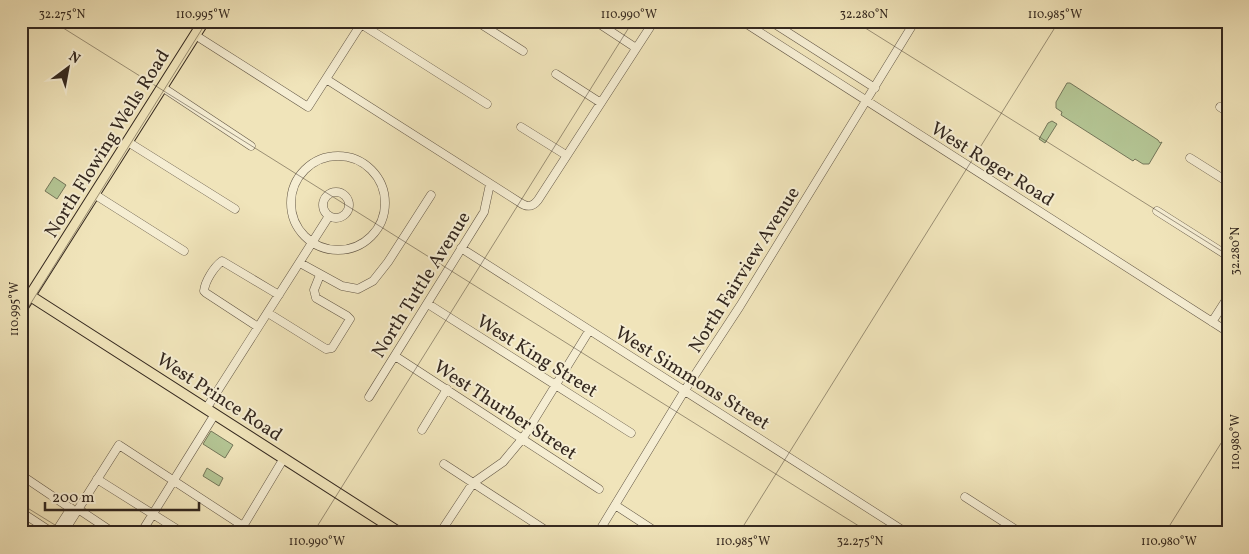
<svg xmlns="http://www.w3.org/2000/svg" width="1249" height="554" viewBox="0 0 1249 554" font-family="Vollkorn,serif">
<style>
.green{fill:#b4c594;stroke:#74765a}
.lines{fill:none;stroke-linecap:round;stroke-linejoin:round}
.minor-casing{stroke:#635746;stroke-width:9}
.major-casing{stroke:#34281f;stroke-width:12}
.minor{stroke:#f5edd2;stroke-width:8}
.major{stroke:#f0e4ba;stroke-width:10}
.ticks{fill:none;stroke:#34281f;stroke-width:1;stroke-opacity:0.45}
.labels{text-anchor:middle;stroke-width:4;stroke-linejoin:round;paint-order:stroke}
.street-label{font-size:19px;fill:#34281f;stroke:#f5edd2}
.neatline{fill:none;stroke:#34281f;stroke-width:2}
.ticks-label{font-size:12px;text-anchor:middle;fill:#34281f}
</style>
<rect width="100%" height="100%" fill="#f0e4ba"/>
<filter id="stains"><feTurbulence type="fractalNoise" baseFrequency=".004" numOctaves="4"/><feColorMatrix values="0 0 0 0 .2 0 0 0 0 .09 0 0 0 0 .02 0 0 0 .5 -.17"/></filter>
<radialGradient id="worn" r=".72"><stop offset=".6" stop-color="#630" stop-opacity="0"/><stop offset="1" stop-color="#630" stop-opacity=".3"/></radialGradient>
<path class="green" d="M1067,83H1070L1158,140L1160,143L1162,142L1149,164H1143L1135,159L1133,161L1061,115L1062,112L1056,108V102Z
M1052,121L1057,124L1045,143L1039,139L1048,123Z
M54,177L66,185L57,199L45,191Z
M211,431L233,445L225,458L203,444Z
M207,468L223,478L219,486L203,476Z"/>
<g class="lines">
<defs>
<path id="minor" d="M476,21L523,51
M595,21L636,48
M742,21L1228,332
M770,21L875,88
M361,24L487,104
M195,35L308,107L363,21
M556,74L601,103
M326,79L519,202C526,207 532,208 538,200L654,21
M162,87L251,146
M1220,107L1228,112
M521,127L566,155
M128,142L235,209
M291 203a47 47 0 1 1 94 0a47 47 0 1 1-94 0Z
M1190,158L1228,182
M323 205a13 13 0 1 1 26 0a13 13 0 1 1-26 0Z
M94,194L184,251
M1157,211L1228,256
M461,248L907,533
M300,263L342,286L358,289L373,281L388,262L431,195
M428,304L631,433
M268,313L326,349L332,348L350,319L347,316L316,298L314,290L320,275
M1212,322L1228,297
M258,327L206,293L204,291C205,281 214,267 222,261L279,295
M395,356L599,489
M369,397L484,212L490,184
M206,409L329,216
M422,430L447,389
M444,464L550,533
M21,475L76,512
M97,479L183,533
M965,497L1021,533
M615,505L658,533
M78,509L114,533
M21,512L53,533
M57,533V530L71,508
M61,533L65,530L119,445L243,526
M141,533L215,414
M239,533L284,458
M440,533L473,483L503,462L523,438L589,331
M598,533L685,390L740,306L915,21"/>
<path id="major" d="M21,290L400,533
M21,310L204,21"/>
</defs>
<use href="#minor" class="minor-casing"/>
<use href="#major" class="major-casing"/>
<use href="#minor" class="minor"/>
<use href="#major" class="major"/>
</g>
<path class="ticks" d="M52,21L870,533M854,21L1228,255M21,319L207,21M21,504L68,533M313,533L633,21M739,533L1059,21M1165,533L1228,432"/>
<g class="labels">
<g class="street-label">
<text transform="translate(106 143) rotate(-58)" y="7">North Flowing Wells Road</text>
<text transform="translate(993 163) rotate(32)" y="7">West Roger Road</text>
<text transform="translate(743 269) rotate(-58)" y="7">North Fairview Avenue</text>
<text transform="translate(420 284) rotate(-58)" y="7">North Tuttle Avenue</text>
<text transform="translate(538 355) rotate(32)" y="7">West King Street</text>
<text transform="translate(693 377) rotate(32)" y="7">West Simmons Street</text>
<text transform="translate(220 396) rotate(33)" y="7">West Prince Road</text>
<text transform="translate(506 409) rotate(33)" y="7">West Thurber Street</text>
</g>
</g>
<rect width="1249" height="554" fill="none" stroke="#f0e4ba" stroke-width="55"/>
<g transform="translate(68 68) rotate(32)" stroke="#f5edd2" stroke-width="4" paint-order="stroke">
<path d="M0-4L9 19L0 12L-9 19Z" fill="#34281f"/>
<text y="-8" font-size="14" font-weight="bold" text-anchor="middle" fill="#34281f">N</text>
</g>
<path d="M45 502v8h154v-8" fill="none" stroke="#34281f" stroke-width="2.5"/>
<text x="52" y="502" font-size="15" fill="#34281f" stroke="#f5edd2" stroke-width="4" paint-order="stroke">200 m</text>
<rect x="28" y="28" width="1194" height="498" class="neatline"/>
<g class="ticks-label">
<text x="62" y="18">32.275°N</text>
<text x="203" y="18">110.995°W</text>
<text x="629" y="18">110.990°W</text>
<text x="864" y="18">32.280°N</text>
<text x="1055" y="18">110.985°W</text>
<text transform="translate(1235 251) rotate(-90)" y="4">32.280°N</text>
<text transform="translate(14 309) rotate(-90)" y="4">110.995°W</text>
<text transform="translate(1235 442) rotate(-90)" y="4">110.980°W</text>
<text x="317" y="545">110.990°W</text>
<text x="743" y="545">110.985°W</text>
<text x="860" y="545">32.275°N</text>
<text x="1169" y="545">110.980°W</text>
</g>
<rect width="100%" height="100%" filter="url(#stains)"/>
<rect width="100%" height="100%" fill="url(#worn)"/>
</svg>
